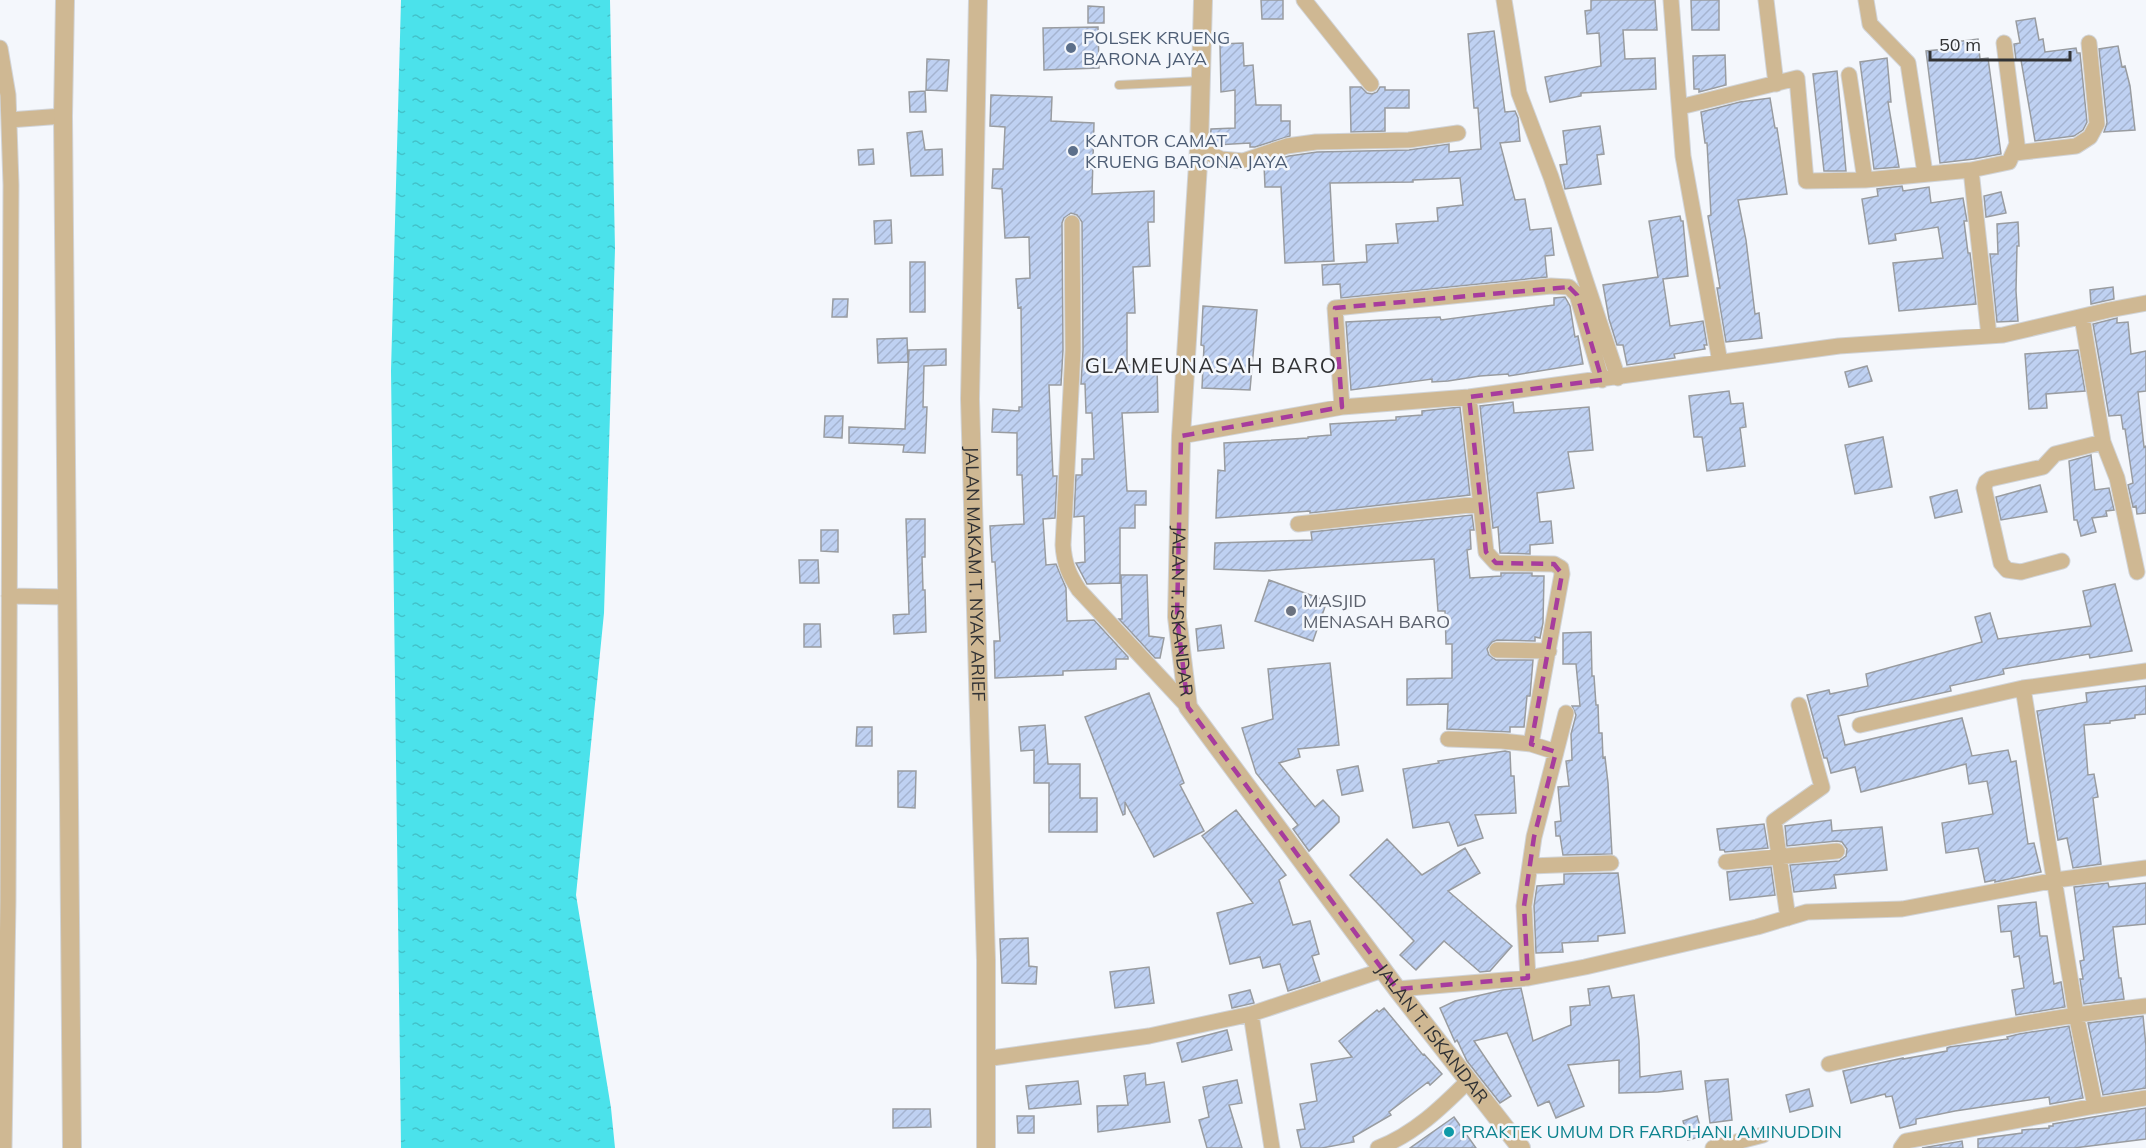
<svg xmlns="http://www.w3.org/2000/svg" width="2146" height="1148" viewBox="0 0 2146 1148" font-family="Mulish,sans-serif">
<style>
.water{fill:url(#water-ripples)}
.building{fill:url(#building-hatch);stroke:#999ca0;stroke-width:1.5}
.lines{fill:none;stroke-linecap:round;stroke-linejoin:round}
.service-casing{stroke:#d1d4d8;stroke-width:10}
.minor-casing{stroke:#d1d4d8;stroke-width:17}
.tertiary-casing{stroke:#d1d4d8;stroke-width:20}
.service{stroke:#cfb893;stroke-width:8}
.minor{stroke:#cfb893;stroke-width:15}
.tertiary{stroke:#cfb893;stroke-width:18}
.marked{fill:none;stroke:#a73c9d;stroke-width:4.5;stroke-dasharray:12 8;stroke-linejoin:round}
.service-dot{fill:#5c6f8a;stroke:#f4f7fc;stroke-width:2}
.worship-dot{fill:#6b7280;stroke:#f4f7fc;stroke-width:2}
.culture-dot{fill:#0f9aa8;stroke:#f4f7fc;stroke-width:2}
.labels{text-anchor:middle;stroke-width:5;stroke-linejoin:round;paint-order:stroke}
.service-label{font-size:18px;fill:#4e5e75;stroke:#f4f7fc;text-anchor:start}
.street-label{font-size:18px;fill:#313234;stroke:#f4f7fc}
.worship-label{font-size:18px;fill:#5b616d;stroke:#f4f7fc;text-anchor:start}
.culture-label{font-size:18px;fill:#0d838f;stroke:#f4f7fc;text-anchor:start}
.quarter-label{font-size:21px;letter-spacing:1.5px;fill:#313234;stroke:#f4f7fc}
</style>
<defs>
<pattern id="water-ripples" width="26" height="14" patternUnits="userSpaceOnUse" patternTransform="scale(1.5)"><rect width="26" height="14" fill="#4be2eb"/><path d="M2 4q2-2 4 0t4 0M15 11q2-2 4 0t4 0" fill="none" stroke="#42c2ca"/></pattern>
<pattern id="building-hatch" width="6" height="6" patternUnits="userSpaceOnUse" patternTransform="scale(1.5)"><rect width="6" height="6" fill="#bfd1f2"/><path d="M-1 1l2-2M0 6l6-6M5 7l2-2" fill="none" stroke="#a5b4d0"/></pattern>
</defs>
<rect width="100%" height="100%" fill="#f4f7fc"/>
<path class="water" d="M401,0H610L615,249L604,613L576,895L611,1108L615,1148H401L391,371Z"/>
<path class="building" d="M1261,0H1283V19H1262Z
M1591,0H1655L1657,30H1623L1625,59L1655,58L1656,89L1581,93V96L1550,102L1545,77L1601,66L1599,33L1587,34L1585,11L1591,10Z
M1691,0H1719V30H1692Z
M1088,6L1104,7V23H1088Z
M2035,18L2039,40L2043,39L2045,52L2076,48L2077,53H2080L2087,122L2083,130L2074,136L2035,141L2021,60H2016L2014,44L2020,43L2016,21Z
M1098,27L1099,68L1044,70L1043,28Z
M1494,31L1505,112L1515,111L1518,118L1520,141L1500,143L1515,200L1525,199L1530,230L1551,228L1554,255L1545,256L1547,277L1341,298L1340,284L1323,285L1322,265L1367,262L1366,245L1398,243L1396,224L1438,221L1437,208L1463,205L1460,178L1413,180V182L1330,183L1334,261L1285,263L1281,187H1265L1264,164L1289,156L1317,152L1409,150L1449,144V152L1481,149L1478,108H1474L1468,34Z
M1978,39L1980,59L1988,58L2001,154L1974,159L1940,163L1926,51L1956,48L1955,42Z
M1243,43L1244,66L1253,65L1256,105H1281V121H1290V136L1255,147H1250V143L1215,145L1210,143L1211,129L1235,128V90L1221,92L1220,44Z
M2118,46L2122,67L2125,66L2130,86L2135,130L2104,132L2107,123L2099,49Z
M1725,55L1726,85L1699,92V89H1694L1693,56Z
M1887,58L1891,102H1888L1899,167L1874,169L1860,62Z
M927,59L949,60L947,91L926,90Z
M1837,71L1846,171H1824L1813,74Z
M1350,87H1361L1367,93L1372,94L1377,92L1380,87H1385V90H1409V108H1385V131L1351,132Z
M925,91L926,112H910L909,92Z
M991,95L1052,97L1051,121L1094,123L1092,194L1154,191V222H1148L1150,266L1133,267L1135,313H1127V365L1157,364L1158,412L1122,413L1127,491H1146V505H1135V528H1120V583L1087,584L1076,563L1085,562L1084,516L1074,517L1076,475H1082V459H1094L1092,413H1086L1085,384H1081L1083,350L1082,222L1077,215L1071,213L1064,218L1062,223L1063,350L1061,385H1049L1053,476H1057L1055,518L1043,519L1046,565L1056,564L1066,588L1067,621L1094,620L1128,657V659H1116V669L1063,671V675L995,678L994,641H1000L995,562H992L990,526L1024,524L1022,475H1017V433L992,432L993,409L1019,411V407H1022L1021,307L1018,308L1016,279L1030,278L1029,237L1005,238L1002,189L992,188L993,169H1003L1005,127L990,126Z
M1770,98L1775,128H1777L1787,194L1738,200L1746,240L1755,314L1759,313L1762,338L1726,342L1717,288H1720L1708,216L1711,215L1707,143H1705L1701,112L1740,102Z
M1600,126L1604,154L1597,155L1601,184L1565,189L1560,165L1567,164L1563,131Z
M922,131L925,150L942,149L943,175L911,176L907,133Z
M873,149L874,164L859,165L858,150Z
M1902,186L1903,191L1929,187L1931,203L1963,198L1967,221H1964L1968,253H1970L1976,304L1899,311L1893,263L1943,258L1938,227L1895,234L1896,240L1869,244L1862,199L1878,196L1877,189Z
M2001,192L2006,213L1986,217L1984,196Z
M1680,216L1681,221H1683L1688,276L1663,279L1670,326L1703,321L1707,345H1704L1705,349L1674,354L1675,358L1627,365L1623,345H1617L1609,319L1603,285L1658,277L1649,221Z
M891,220L892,243L875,244L874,221Z
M2018,222L2019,246H2017L2016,291L2018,321L1997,322L1990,254H1998L1997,224Z
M910,262H925V312H910Z
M2113,287L2114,299L2091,304L2090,290Z
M1565,297L1570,306L1575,337L1578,336L1583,364L1509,376L1508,374L1480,376L1448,381L1432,382V379L1351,390L1346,322L1440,317L1441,320L1554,305V298Z
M833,299H848L847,317H832Z
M1203,306L1257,310L1250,390L1202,388L1204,346L1201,345Z
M2117,318V323L2128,322L2131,354L2146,351V391L2138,392L2144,447L2146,446V513L2137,514L2136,506L2133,507L2128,485L2133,483L2125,429H2123L2121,415L2109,416L2093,324Z
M907,338L908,362L878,363L877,339Z
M946,349V365L924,366L923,407H927L925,453L903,452L904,445L849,443V427L905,429L909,350Z
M2078,350L2085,391L2046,394L2047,408L2029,409L2025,354Z
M1867,366L1872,381L1849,387L1845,372Z
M1729,391L1731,404L1743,403L1746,427L1740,428L1745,466L1707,471L1702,437H1694L1689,396Z
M1513,402L1514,413L1589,407L1593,450L1568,452L1574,488L1537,493L1540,522L1551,521L1553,543L1530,545V554L1500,553L1498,527L1493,528L1480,406Z
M1460,407L1470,495L1310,513V511L1216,518L1218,470L1225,471L1224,443L1308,438V437L1331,435L1330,424L1396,420V417L1422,415V411Z
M825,416H843L842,438L824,437Z
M1883,437L1892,487L1855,494L1845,445Z
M2091,455L2095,490L2109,488L2114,510L2106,511L2107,516L2092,518L2096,532L2081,536L2077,520H2074L2069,461Z
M2040,485L2047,512L2001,520L1996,497Z
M1957,490L1962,512L1935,518L1930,497Z
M1472,515L1474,530H1470L1471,549L1467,550L1470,578L1501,576V573H1532V576H1544L1543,623L1540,638L1535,637V641L1497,640L1492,642L1487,649L1489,655L1496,660H1533L1530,696H1527L1524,727H1510V732L1447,729L1448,704L1407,705V679L1452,678V644H1446L1445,611H1438L1434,559L1264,571L1214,569L1215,543L1312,540L1311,532Z
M906,519H925V557H922L923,590H925L926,632L894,634L893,615L909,614Z
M821,530H838V552L821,551Z
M799,560H818L819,583H800Z
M1121,575H1147L1149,636L1164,638L1160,658H1155L1119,619H1122Z
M1269,580L1327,601L1313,641L1255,621Z
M2115,584L2132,651L2090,658L2089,654L2003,669L2004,674L1950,686L1951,691L1838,716L1845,745L1962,718L1972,756L2008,750L2011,762L2016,761L2028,844L2034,843L2041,872L1995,882V880L1985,882L1978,848L1946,853L1942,823L1993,814L1987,781L1969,784L1966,764L1861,792L1855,767L1831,773L1827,758H1824L1807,695L1829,690L1830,694L1868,686L1866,674L1982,642L1975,617L1990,613L1998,639L2091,626L2083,591Z
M804,624H820L821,647H804Z
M1221,625L1224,648L1198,651L1196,629Z
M1591,632L1592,676H1594L1596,705H1598L1599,733H1602L1603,758L1605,757L1608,783L1612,854L1563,855L1560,836H1556L1555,822L1561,821L1558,787L1569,786L1566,761L1572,760L1571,734L1576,715L1572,706H1580L1576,664H1563V633Z
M1330,663L1339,745L1298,749L1300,757L1279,763L1315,807L1323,800L1339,817V822L1309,851L1293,829L1298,825L1256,773L1242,728L1273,719L1268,669Z
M2146,686V714L2135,715V718L2110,721V723L2084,725L2088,775L2094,774L2098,797L2093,798L2101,864L2073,868L2067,838L2058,840L2037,711L2087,702L2086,693Z
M1149,693L1184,783L1180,785L1204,831L1154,857L1125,802V814L1123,815L1085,717Z
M1045,725L1048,764H1080V798H1097V832H1049V783H1034V750L1021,751L1019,727Z
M857,727H872V746H856Z
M1505,751L1510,752L1511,776H1514L1516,813L1475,815L1483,838L1458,846L1449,822L1413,828L1403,769L1439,763L1438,761Z
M1358,766L1363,791L1342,795L1337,770Z
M898,771H916L915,808L898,807Z
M1236,810L1286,875L1279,880L1293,925L1310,921L1319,954L1312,956L1320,981L1288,991L1280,964L1263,968L1260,957L1230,964L1217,913L1253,903L1202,836Z
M1831,820L1832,831L1882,827L1887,870L1834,875L1836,888L1794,892L1790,865L1839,861L1846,856L1847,849L1842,842L1837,841L1787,846L1785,826Z
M1764,824L1768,848L1725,852L1724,850H1720L1717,829Z
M1387,839L1422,875L1465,848L1480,873L1448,891L1512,946L1490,971L1480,972L1444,941L1416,970L1400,955L1414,941L1350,875Z
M1771,867L1775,895L1730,900L1727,872Z
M1618,873L1625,933L1598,936V941L1562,943L1563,952L1536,953L1534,906L1537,886L1564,884V874Z
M2108,883L2109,887L2146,883V924L2113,927L2119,978H2121L2124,999L2084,1004L2080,979H2083L2080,961L2084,960L2074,887Z
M2036,902L2040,936H2047L2054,984L2061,982L2065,1007L2016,1015L2012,990L2024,988L2019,956L2014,957L2011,931L2001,932L1998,906Z
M1028,938L1029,966L1037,967L1036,984L1002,983L1000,939Z
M1149,967L1154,1003L1115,1008L1110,972Z
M1609,986L1612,998L1634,995L1639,1041L1640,1077L1681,1071L1683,1089L1658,1092L1619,1093V1060L1568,1065L1584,1106L1556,1118L1549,1101L1538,1106L1507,1033L1474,1041L1511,1096L1500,1103L1467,1061L1457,1040L1455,1042L1440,1008L1455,1001L1503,990L1521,988L1533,1041L1571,1025L1570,1007L1590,1005L1588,989Z
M1250,990L1254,1003L1232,1008L1229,995Z
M1384,1008L1423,1055L1424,1054L1442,1074L1430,1085L1428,1082L1389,1112L1391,1115L1353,1137L1354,1142L1322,1148H1301L1297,1130L1305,1129L1300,1104L1317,1101L1311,1064L1352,1057L1339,1041L1377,1010L1379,1012Z
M2143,1016L2146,1046V1088L2103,1095L2088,1023Z
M2069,1026L2083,1098L2050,1104L2049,1097L1955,1111L1916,1119V1124L1900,1128L1892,1096L1886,1097L1885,1094L1851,1103L1843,1071L1903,1058V1059L1947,1051V1048L1949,1047L2008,1039L2007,1037L2019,1034Z
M1227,1030L1232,1050L1182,1062L1177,1043Z
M1145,1073L1146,1085L1164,1082L1170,1122L1098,1132L1097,1106L1128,1105L1124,1076Z
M1728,1079L1732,1120L1710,1123L1705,1081Z
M1237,1080L1242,1103L1229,1105L1242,1148H1207L1199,1120L1209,1117L1203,1087Z
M1078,1081L1081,1104L1029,1109L1026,1086Z
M1809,1089L1813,1106L1790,1112L1786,1095Z
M2146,1108V1139L2074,1148H1978V1139L2022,1133V1130L2049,1128V1126H2053V1124Z
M893,1109H930L931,1127L893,1128Z
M1017,1116H1034V1133H1018Z
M1697,1116L1703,1136L1688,1140L1683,1121Z
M1454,1117L1476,1148H1410Z
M1962,1141L1963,1148H1922Z"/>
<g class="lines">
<defs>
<path id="service" d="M1119,85L1200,81"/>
<path id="minor" d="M1304,0L1371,84
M1504,0L1519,93L1551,177L1618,378
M1671,0L1683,156L1720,362
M1766,0L1776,84
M1866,0L1870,24L1908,63L1925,173
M0,48L8,95L11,185L8,901L4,1148
M1849,75L1865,180
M1680,107L1797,78L1806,181L1865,180L1971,170L2009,162L2017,144L2004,43
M9,120L63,116
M1199,148L1221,159L1243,161L1287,146L1316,142L1409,140L1458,133
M2015,153L2076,146L2090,137L2097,124L2089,43
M1971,170L1989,336
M1072,223L1073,350L1063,545C1064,563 1069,575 1079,590L1188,707
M2082,317L2103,442L2117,478L2137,572
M1469,397L1486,552L1496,563L1554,564L1561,568L1562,574L1531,744L1556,752L1534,837L1524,906L1528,978
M1342,407L1335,308L1551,286L1569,287L1577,295L1602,380
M1181,436L1342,407L1469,397L1839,346L2003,335L2109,310L2146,303
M1298,524L1479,504
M2062,561L2021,572L2007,570L2001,563L1984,488L1986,482L1990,479L2043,467L2055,454L2103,442
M9,596L67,597
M1497,650L1549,651
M1860,725L2023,688L2146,671
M1448,739L1502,741L1531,744
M1556,752L1566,713
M1726,862L1837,851
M1530,866L1611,863
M1788,918L1774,821L1822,787L1799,705
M1397,989L1528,978L1585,967L1757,927L1807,912L1902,909L2056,880L2146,868
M1251,1014L1272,1148
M985,1059L1149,1036L1251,1014L1383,970
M1829,1064C1934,1039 2039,1018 2146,1006
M2095,1106L2146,1098
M1378,1148C1414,1134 1441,1108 1468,1081
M1713,1148L1763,1135
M1901,1148L1906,1141L2095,1106L2076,1014L2023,688"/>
<g id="tertiary">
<path d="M65,0L63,116L72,1148"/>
<path id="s1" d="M978,0L970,399L986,960V1148"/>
<path id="s2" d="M1203,0L1199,148L1181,436L1177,617L1188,707L1397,989L1521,1148"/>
</g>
</defs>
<use href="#service" class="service-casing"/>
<use href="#minor" class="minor-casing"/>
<use href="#tertiary" class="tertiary-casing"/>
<use href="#service" class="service"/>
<use href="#minor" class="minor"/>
<use href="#tertiary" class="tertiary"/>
</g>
<path class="marked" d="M1569,287L1577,295L1602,380L1469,397L1486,552L1496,563L1554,564L1562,574L1531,744L1556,752L1534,837L1524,906L1528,978L1397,989L1188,707L1177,617L1181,436L1342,407L1335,308Z"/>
<g class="service-dot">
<circle cx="1071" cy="48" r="6"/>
<circle cx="1073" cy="151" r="6"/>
</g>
<circle class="worship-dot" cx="1291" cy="611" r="6"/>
<circle class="culture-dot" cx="1449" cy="1132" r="6"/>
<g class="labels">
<g class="service-label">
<text x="1083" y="44">POLSEK KRUENG<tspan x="1083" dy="21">BARONA JAYA</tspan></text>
<text x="1085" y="147">KANTOR CAMAT<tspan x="1085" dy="21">KRUENG BARONA JAYA</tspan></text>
</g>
<g class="street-label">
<text dy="6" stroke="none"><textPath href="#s1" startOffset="574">JALAN MAKAM T. NYAK ARIEF</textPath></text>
<text dy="6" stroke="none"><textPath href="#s2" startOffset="612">JALAN T. ISKANDAR</textPath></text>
<text dy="6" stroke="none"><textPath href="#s2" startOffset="1116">JALAN T. ISKANDAR</textPath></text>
</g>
<g class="worship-label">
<text x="1303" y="607">MASJID<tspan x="1303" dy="21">MENASAH BARO</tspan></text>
</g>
<g class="culture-label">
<text x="1461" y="1138">PRAKTEK UMUM DR FARDHANI AMINUDDIN</text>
</g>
<g class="quarter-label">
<text x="1211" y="373">GLAMEUNASAH BARO</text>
</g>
</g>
<path d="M1930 51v9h140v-9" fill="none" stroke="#313234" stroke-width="3"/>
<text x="1939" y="51" font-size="18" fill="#313234" stroke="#f4f7fc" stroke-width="4.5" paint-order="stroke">50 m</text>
</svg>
